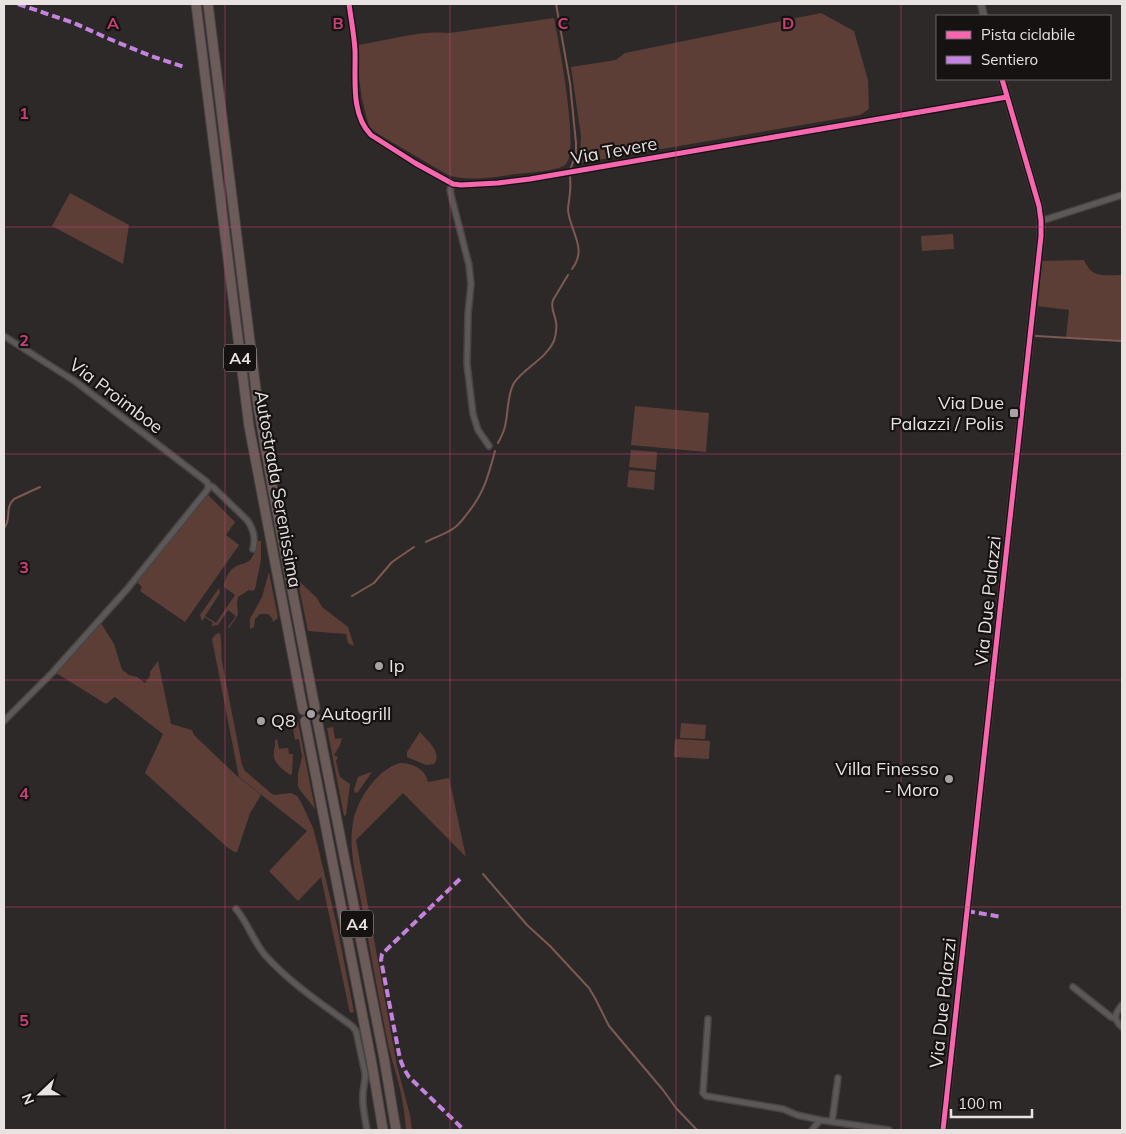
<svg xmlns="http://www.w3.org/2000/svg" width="1126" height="1134" viewBox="0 0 1126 1134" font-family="Mulish,sans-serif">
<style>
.green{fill:#5c3e37}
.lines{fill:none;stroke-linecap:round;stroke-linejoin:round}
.stream{stroke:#7d5952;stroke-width:2}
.minor-casing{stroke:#494443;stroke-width:8}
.tertiary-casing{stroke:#494443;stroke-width:9}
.motorway-casing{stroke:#494443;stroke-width:11}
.minor{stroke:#5b5857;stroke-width:5}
.tertiary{stroke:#5b5857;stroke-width:6}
.motorway{stroke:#6c5c59;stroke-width:9}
.quiet{stroke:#c483df;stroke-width:4;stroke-dasharray:8 4;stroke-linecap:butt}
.cycleway-casing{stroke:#161211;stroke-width:8}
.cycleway{stroke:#f766af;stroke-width:5}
.grid{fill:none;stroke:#ca4076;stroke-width:1;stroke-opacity:0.55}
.poi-dot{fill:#a7a1a1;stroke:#161211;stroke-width:2}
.labels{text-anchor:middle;stroke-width:4.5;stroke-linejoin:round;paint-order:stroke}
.shield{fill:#161211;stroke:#a9a4a3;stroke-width:1}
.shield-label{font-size:16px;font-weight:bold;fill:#e8e2e1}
.street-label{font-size:18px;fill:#e8e2e1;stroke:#161211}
.poi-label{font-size:18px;fill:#e8e2e1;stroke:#161211;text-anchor:start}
.grid-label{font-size:16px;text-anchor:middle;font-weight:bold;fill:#ca4076;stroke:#161211;stroke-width:4.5;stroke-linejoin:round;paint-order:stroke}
</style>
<rect width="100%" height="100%" fill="#2e2929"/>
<path class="green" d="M821,13L854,31L868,80L869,109L860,115L580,163L581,136L571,67L616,60L625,53Z
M554,18C558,39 581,153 565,165C557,171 528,173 517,174C495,177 469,182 448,175L378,134L370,128L368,123L362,99L359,78V45C387,40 422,30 450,33Z
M70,193L129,225L123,264L52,226Z
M953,234L954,249L922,251L921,236Z
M1084,260C1092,279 1104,275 1122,275V341L1066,338L1069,310L1037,306L1041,261Z
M635,406L709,413L706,452L631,445Z
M631,450L657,452L656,470L629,467Z
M629,470L655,472L654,490L627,487Z
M208,495L235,522L226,535L239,545L185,622L140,591L142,587L137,582L157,556Z
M258,541H261V560L255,589L253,591L249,590L238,597L237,604L238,615L229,628L228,627L236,616L228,610L218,625L211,626L213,623L205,617L202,621L200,615L219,588L220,593L205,616L216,623L235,595L224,587C224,581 229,570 235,567C239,564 246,564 250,560C254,555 257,547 258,541Z
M269,572L278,618L273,622L272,618L268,614H260L255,619L254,627L250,629V619L262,597Z
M299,581L317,598L322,607L348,627L354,646L348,643L346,634L308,631L298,582Z
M101,623L114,644L122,670L129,675L137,677L145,683L150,676V672L158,661L171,724L192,730L194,735L237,776L261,795L250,813L237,852H235L228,848L145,773L163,734L115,697L106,704L56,673Z
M220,633C222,643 221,652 222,662L242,765L245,771L272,794L274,795L291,793L297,796L301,802L313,828L317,843L337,926L354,1012L350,1013L321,877L298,901L269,871L307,831L239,777L212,639L216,634Z
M298,722L315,809L300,790L298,786V774L302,757L299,739L295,740L292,723Z
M681,723L706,725L705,739L680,738Z
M333,727L335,739L342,738L340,745L334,755L338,757L336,761L340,777L350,784L346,815L344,816L327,728Z
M420,732C427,741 443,752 434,764L426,765L407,757V752Z
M277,739L279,749L288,748L289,754H293L292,773L291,775C285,772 275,764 274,757C273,751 276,745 275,740Z
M675,739L710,741L709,759L674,757Z
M400,763C413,763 425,769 428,782L449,778L466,857L403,793L356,840L397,1066L410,1115L412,1130H406C405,1116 403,1102 400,1089C397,1075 392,1062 389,1048C379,1001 371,954 362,906C357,879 348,851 353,823C356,801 377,769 400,763Z
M371,772H372L358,792L355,793L354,790L358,777Z"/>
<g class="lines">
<path class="stream" d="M556,4L570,83L576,143V154L570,170
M570,175C570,180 571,186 570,191C570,197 568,204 568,210C570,232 588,248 572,269
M1036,336L1122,341
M498,443C502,436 505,429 506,421C508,411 508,392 514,383C524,368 546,359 554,341C556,335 557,329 556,322C555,314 550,309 553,300L568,275
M4,528C12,520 4,508 14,499L40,487
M426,542C435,537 446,534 454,528C459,525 463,519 467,514C484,493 488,477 495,451
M352,596L374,583L392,562L414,547
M483,874L527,925L550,946L589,988L595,998L609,1026L663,1090L676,1108L697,1130"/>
<defs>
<path id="minor" d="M349,4C351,19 354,34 355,50C356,77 350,114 371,135L415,163L453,184L461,185L498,183L530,179L1007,97
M452,184L450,190L452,199L469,265L471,284L468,314L467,364L473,414L478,430L489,446
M1041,221L1122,195
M4,336L76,382L207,482L208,485V489L128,588L53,672L4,721
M208,485L213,487L247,520C253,528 256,539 253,549
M236,909C248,923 253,941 265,955C290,983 322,1004 352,1026L356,1031L365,1073C366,1080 363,1087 363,1094C362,1106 365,1118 367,1130
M1073,987L1111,1017L1116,1019
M1122,1005C1115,1014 1112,1018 1122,1027
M708,1019L703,1093L706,1096L783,1109L797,1115L820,1120L889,1130
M832,1122L838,1078
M812,1130L820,1120"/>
<path id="tertiary" d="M981,4L984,16
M943,1130L1041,236V221L1039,206L1002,79"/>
<path id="motorway" d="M196,4L249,426L303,710
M208,4L258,406L273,491L315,708
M317,719L384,1058L396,1130
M305,721L371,1059L383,1130"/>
</defs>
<use href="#minor" class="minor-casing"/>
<use href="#tertiary" class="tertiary-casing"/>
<use href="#motorway" class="motorway-casing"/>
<use href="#minor" class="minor"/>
<use href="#tertiary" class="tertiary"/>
<use href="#motorway" class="motorway"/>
<path class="quiet" d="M18,4L74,23L107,38L151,56L184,67
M460,879L382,954L381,960L400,1059L404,1069L409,1077L464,1130
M967,911L1002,917"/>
<defs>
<path id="cycleway" d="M349,4C351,19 354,34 355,50C356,77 350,114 371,135L415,163L453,184L461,185L498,183L530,179L1007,97
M943,1130L1041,236V221L1039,206L1002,79"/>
</defs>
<use href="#cycleway" class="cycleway-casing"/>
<use href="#cycleway" class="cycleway"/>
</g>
<path class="grid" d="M225,4V1130M450,4V1130M676,4V1130M901,4V1130M4,227H1122M4,454H1122M4,680H1122M4,907H1122"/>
<g class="poi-dot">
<rect x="1009" y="408" width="10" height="10" rx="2.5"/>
<circle cx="379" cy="666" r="5"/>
<circle cx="311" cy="714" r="5"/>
<circle cx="261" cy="721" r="5"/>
<circle cx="949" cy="779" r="5"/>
</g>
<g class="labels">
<g class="shield">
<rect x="224" y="344.5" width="32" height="27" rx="4"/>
<rect x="341" y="910.5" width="32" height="27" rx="4"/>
</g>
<g class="shield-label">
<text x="240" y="364">A4</text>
<text x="357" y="930">A4</text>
</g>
<g class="street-label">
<text transform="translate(614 151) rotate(-10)" y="6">Via Tevere</text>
<text transform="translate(116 396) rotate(37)" y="6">Via Proimboe</text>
<text transform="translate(278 489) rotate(80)" y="6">Autostrada Serenissima</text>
<text transform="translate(988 601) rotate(-84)" y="6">Via Due Palazzi</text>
<text transform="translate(943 1003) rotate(-84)" y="6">Via Due Palazzi</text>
</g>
<g class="poi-label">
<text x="1004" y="409" text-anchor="end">Via Due<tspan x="1004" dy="21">Palazzi / Polis</tspan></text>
<text x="389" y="672">Ip</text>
<text x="321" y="720">Autogrill</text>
<text x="271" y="727">Q8</text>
<text x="939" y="775" text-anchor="end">Villa Finesso<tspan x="939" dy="21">- Moro</tspan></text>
</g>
</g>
<g class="grid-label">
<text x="113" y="29">A</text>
<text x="338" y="29">B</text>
<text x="563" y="29">C</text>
<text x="788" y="29">D</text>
<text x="24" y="119">1</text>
<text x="24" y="346">2</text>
<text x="24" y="573">3</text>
<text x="24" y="799">4</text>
<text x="24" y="1026">5</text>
</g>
<rect width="1126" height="1134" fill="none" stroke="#e8e2e1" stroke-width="10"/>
<rect x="936" y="15" width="175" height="65" fill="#161211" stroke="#6a6564"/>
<rect x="946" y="31" width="25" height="8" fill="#f766af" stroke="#6a6564"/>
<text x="981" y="40" font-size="15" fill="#e8e2e1">Pista ciclabile</text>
<rect x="946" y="56" width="25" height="8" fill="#c483df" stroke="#6a6564"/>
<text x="981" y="65" font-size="15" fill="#e8e2e1">Sentiero</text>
<g transform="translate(40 1094) rotate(248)" stroke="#161211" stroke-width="4" paint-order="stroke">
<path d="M0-4L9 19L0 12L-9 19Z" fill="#e8e2e1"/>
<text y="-8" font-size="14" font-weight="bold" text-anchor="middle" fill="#e8e2e1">N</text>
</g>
<path d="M951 1109v8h81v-8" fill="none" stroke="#e8e2e1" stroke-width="2.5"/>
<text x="958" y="1109" font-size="15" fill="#e8e2e1" stroke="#161211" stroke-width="4" paint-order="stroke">100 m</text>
</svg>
